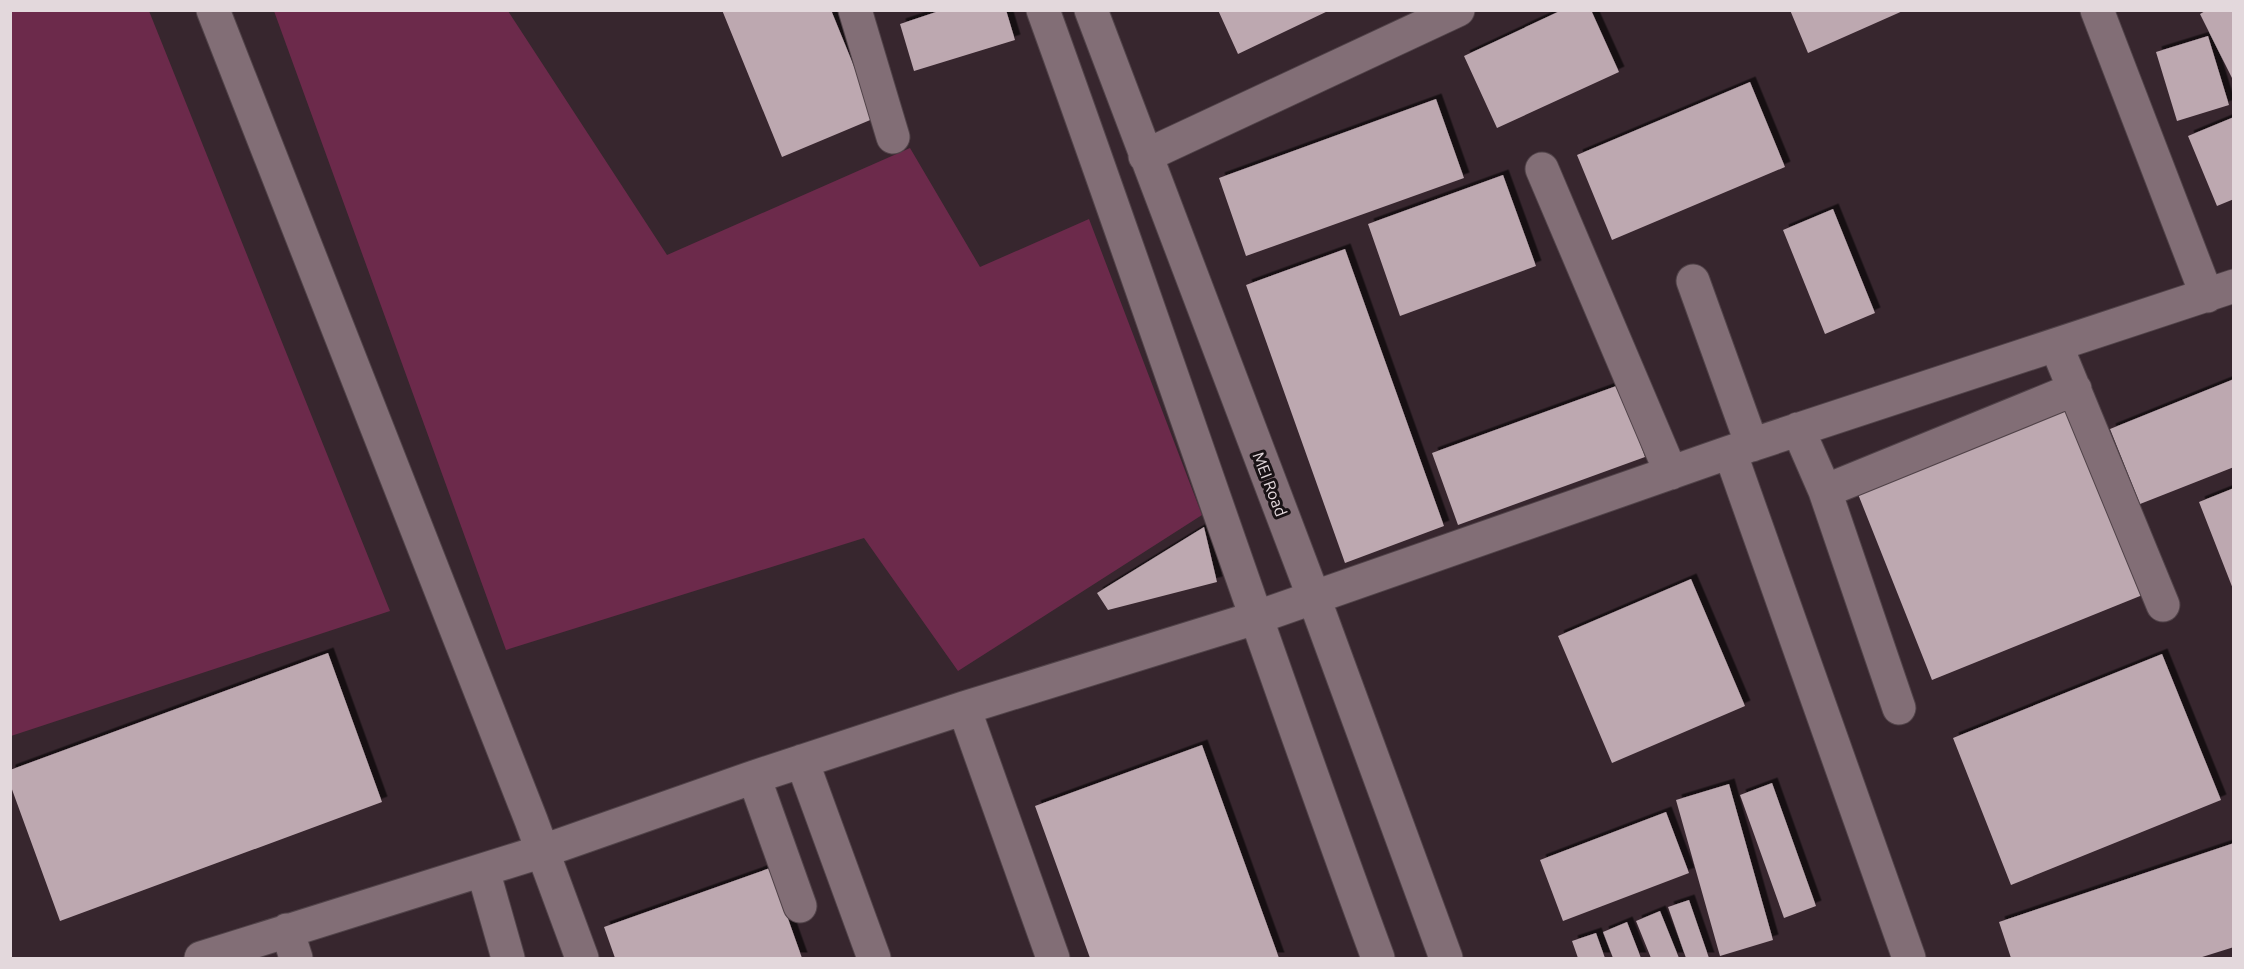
<svg xmlns="http://www.w3.org/2000/svg" width="2244" height="969" viewBox="0 0 2244 969" font-family="Ubuntu,sans-serif">
<style>
.green{fill:#6c2a4b}
.building{fill:#bda8b0;filter:url(#shadow)}
.lines{fill:none;stroke-linecap:round;stroke-linejoin:round}
.minor-casing{stroke:#514349;stroke-width:35}
.minor{stroke:#826e76;stroke-width:33}
.labels{text-anchor:middle;stroke-width:6;stroke-linejoin:round;paint-order:stroke}
.street-label{font-size:16px;fill:#e3d8dc;stroke:#191215}
</style>
<defs>
<filter id="shadow"><feDropShadow dx="5.5" dy="-5.5" stdDeviation="0" flood-color="#0009"/></filter>
</defs>
<rect width="100%" height="100%" fill="#37262e"/>
<path class="green" d="M10,11H149L390,611L11,736Z
M274,11H508L667,255L910,148L980,267L1089,219L1202,515L958,671L864,538L506,650Z"/>
<path class="building" d="M722,10H831L875,118L782,157Z
M942,10H1006L1015,40L914,71L900,24Z
M1218,10H1330L1238,54Z
M1562,10H1591L1619,72L1497,128L1464,56Z
M1790,10H1905L1808,53Z
M2207,10H2234V82L2200,14Z
M2208,36L2229,105L2177,121L2156,52Z
M1750,82L1785,167L1612,240L1577,155Z
M1436,99L1464,178L1246,256L1219,178Z
M2234,117V199L2217,206L2188,136Z
M1503,175L1536,266L1400,316L1368,224Z
M1833,209L1875,313L1825,334L1783,230Z
M1345,249L1444,526L1345,563L1246,285Z
M2234,379V467L2140,504L2110,429Z
M1619,385L1645,457L1458,525L1432,453Z
M2072,396L2150,592L1932,680L1854,484Z
M2234,488V589H2233L2199,502Z
M1204,527L1217,582L1108,610L1097,593Z
M1691,579L1745,706L1612,763L1558,636Z
M328,653L382,802L60,921L10,784V770Z
M2162,654L2221,800L2011,885L1953,738Z
M1202,745L1279,958H1090L1035,806Z
M1772,783L1816,906L1784,918L1740,795Z
M1729,784L1773,940L1720,956L1676,800Z
M1666,812L1689,873L1563,921L1540,860Z
M2234,843V947L2199,958H2011L1999,922Z
M770,868L802,958H615L604,927Z
M1689,900L1709,958H1686L1668,907Z
M1660,911L1679,958H1651L1636,921Z
M1627,922L1641,958H1613L1603,932Z
M1596,933L1605,958H1578L1572,941Z"/>
<g class="lines">
<defs>
<path id="minor" d="M213,10L531,820L582,958
M855,10L893,137
M1043,10C1157,325 1262,644 1378,958
M1091,10L1314,598L1446,958
M2097,10L2207,296
M1145,156L1458,10
M1542,169L1671,473
M1693,281L1752,445
M2056,345L2163,605
M1798,429L1825,491L1899,708
M1730,452L1909,958
M1825,491L2075,389
M964,708L1053,958
M802,761L874,958
M754,777L800,906
M483,870L508,958
M287,930L296,958
M201,958L543,851L754,777L964,708L1255,618L1730,452L2234,286"/>
</defs>
<use href="#minor" class="minor-casing"/>
<use href="#minor" class="minor"/>
</g>
<g class="labels">
<g class="street-label">
<text transform="translate(1270 484) rotate(69)" y="6">MEI Road</text>
</g>
</g>
<rect width="2244" height="969" fill="none" stroke="#e3d8dc" stroke-width="24"/>
</svg>
